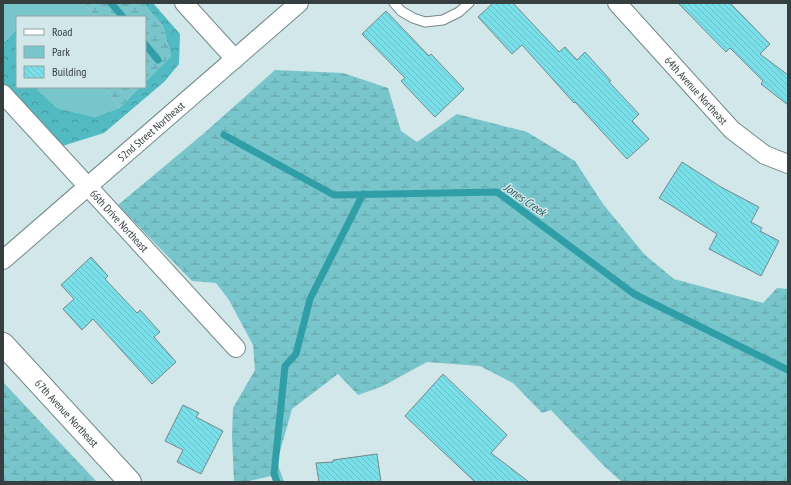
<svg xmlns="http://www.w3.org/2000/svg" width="791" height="485" viewBox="0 0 791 485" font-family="'PT Sans Narrow',sans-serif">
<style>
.green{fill:#78c5cb}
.forest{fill:url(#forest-crowns)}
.wetland{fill:url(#wetland-marsh)}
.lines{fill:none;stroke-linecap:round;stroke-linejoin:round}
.stream{stroke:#309ea7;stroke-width:7}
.building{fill:url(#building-back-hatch);stroke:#74898b}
.service-casing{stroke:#738889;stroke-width:11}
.minor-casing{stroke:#738889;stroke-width:20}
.tertiary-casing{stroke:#738889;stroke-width:24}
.service{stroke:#fff;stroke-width:9}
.minor{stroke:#fff;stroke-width:18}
.tertiary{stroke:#fff;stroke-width:22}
.labels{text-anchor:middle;stroke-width:3;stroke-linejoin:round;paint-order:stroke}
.street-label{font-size:11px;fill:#363f40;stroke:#d1e7e9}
.water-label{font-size:12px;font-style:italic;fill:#2c5a5d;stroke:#d1e7e9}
</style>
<defs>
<pattern id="forest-crowns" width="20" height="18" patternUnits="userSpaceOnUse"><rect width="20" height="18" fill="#52bac2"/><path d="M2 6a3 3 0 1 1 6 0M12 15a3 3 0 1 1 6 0" fill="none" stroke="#45999f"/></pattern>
<pattern id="wetland-marsh" width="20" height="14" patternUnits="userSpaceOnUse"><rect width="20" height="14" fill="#78c5cb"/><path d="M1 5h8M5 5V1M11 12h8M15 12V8" fill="none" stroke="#63a1a6"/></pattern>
<pattern id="building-back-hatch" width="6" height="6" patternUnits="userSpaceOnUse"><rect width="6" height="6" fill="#79dfe8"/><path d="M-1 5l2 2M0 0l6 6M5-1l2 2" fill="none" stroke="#69c0c8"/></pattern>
</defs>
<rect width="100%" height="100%" fill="#d1e7e9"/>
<path class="green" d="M3,3H85L94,17H17V29L6,41L3,40Z
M39,87H106L119,108L95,117L57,108L36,90Z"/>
<path class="forest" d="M143,3H153L180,34L179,64L164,82L104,133L56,148L3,83V40L6,41L17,29V87H39L37,90L57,108L95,117L119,108L140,87H145V82L171,56L163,26Z"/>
<path class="wetland" d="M85,3H143L163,26L171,56L145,82V17H94Z
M275,70L343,73L388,88L401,131L417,142L457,114L527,132L575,161L603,204L645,255L674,279L763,303L777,288L788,289V482H622L605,467L551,410L542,413L513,383L480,366L427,362L383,386L358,395L338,374L292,409L277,462L284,482H274L271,476L245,482H234L232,436L233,408L255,370L253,345L229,300L216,283L192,281L146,234L118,205L203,134Z
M106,87H140L119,108Z
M3,382L97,482H3Z"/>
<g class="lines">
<path class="stream" d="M111,3L123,17
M145,44L158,60
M224,135L334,195L497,192L634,294L788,370
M277,482L274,474L285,366L296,354L310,299L363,194"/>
</g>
<path class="building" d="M493,3H513L559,52L565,47L577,60L585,52L611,81L609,82L639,114L632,121L649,139L627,159L575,102L574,103L522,45L512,54L478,17Z
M678,3H730L770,44L760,54L788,75V105L761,84L763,81L730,48L726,52Z
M386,11L429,56L431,54L464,89L435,117L401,81L405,78L362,34Z
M682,162L721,187L759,207L751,222L762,228L760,231L779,241L761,276L709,249L717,234L659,198Z
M91,257L108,276L105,279L137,313L140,310L160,332L154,337L176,362L152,384L93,319L82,330L63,309L74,299L61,285Z
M443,374L507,435L491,453L529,482H475L405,416Z
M183,405L199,413L196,417L223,431L201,474L177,462L183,450L165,441Z
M377,454L381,482H319L316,463L333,462V460Z"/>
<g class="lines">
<defs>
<path id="service" d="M394,3L401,11L413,18L425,22L443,20L459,12L469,3"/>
<g id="minor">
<path d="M184,3L235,59"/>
<path id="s1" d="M617,3L732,130L765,155L788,164"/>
<path id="s2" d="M3,94L236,348"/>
<path id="s3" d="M3,260L299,3"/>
</g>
<g id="tertiary">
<path id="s4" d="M3,344L130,482"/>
</g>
</defs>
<use href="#service" class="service-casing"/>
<use href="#minor" class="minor-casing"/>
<use href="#tertiary" class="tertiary-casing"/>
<use href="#service" class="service"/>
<use href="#minor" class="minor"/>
<use href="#tertiary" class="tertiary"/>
</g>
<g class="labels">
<g class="street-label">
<text dy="4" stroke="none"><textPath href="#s1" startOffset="118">64th Avenue Northeast</textPath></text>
<text dy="4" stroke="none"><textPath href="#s3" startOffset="196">52nd Street Northeast</textPath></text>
<text dy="4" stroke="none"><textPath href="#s2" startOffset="172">66th Drive Northeast</textPath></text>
<text dy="4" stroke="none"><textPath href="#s4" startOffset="94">67th Avenue Northeast</textPath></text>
</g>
<g class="water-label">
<text transform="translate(525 200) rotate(35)" y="4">Jones Creek</text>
</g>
</g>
<rect width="791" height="485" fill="none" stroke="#363f40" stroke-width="8"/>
<rect x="16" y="16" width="130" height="72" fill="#d1e7e9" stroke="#93a4a5"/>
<rect x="24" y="29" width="20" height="6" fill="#ffffff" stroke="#93a4a5"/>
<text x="52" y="36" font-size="12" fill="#363f40">Road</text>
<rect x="24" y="46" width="20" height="12" fill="#78c5cb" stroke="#93a4a5"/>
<text x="52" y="56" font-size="12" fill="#363f40">Park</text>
<rect x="24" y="66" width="20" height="12" fill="url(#building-back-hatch)" stroke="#93a4a5"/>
<text x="52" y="76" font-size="12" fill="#363f40">Building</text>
</svg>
